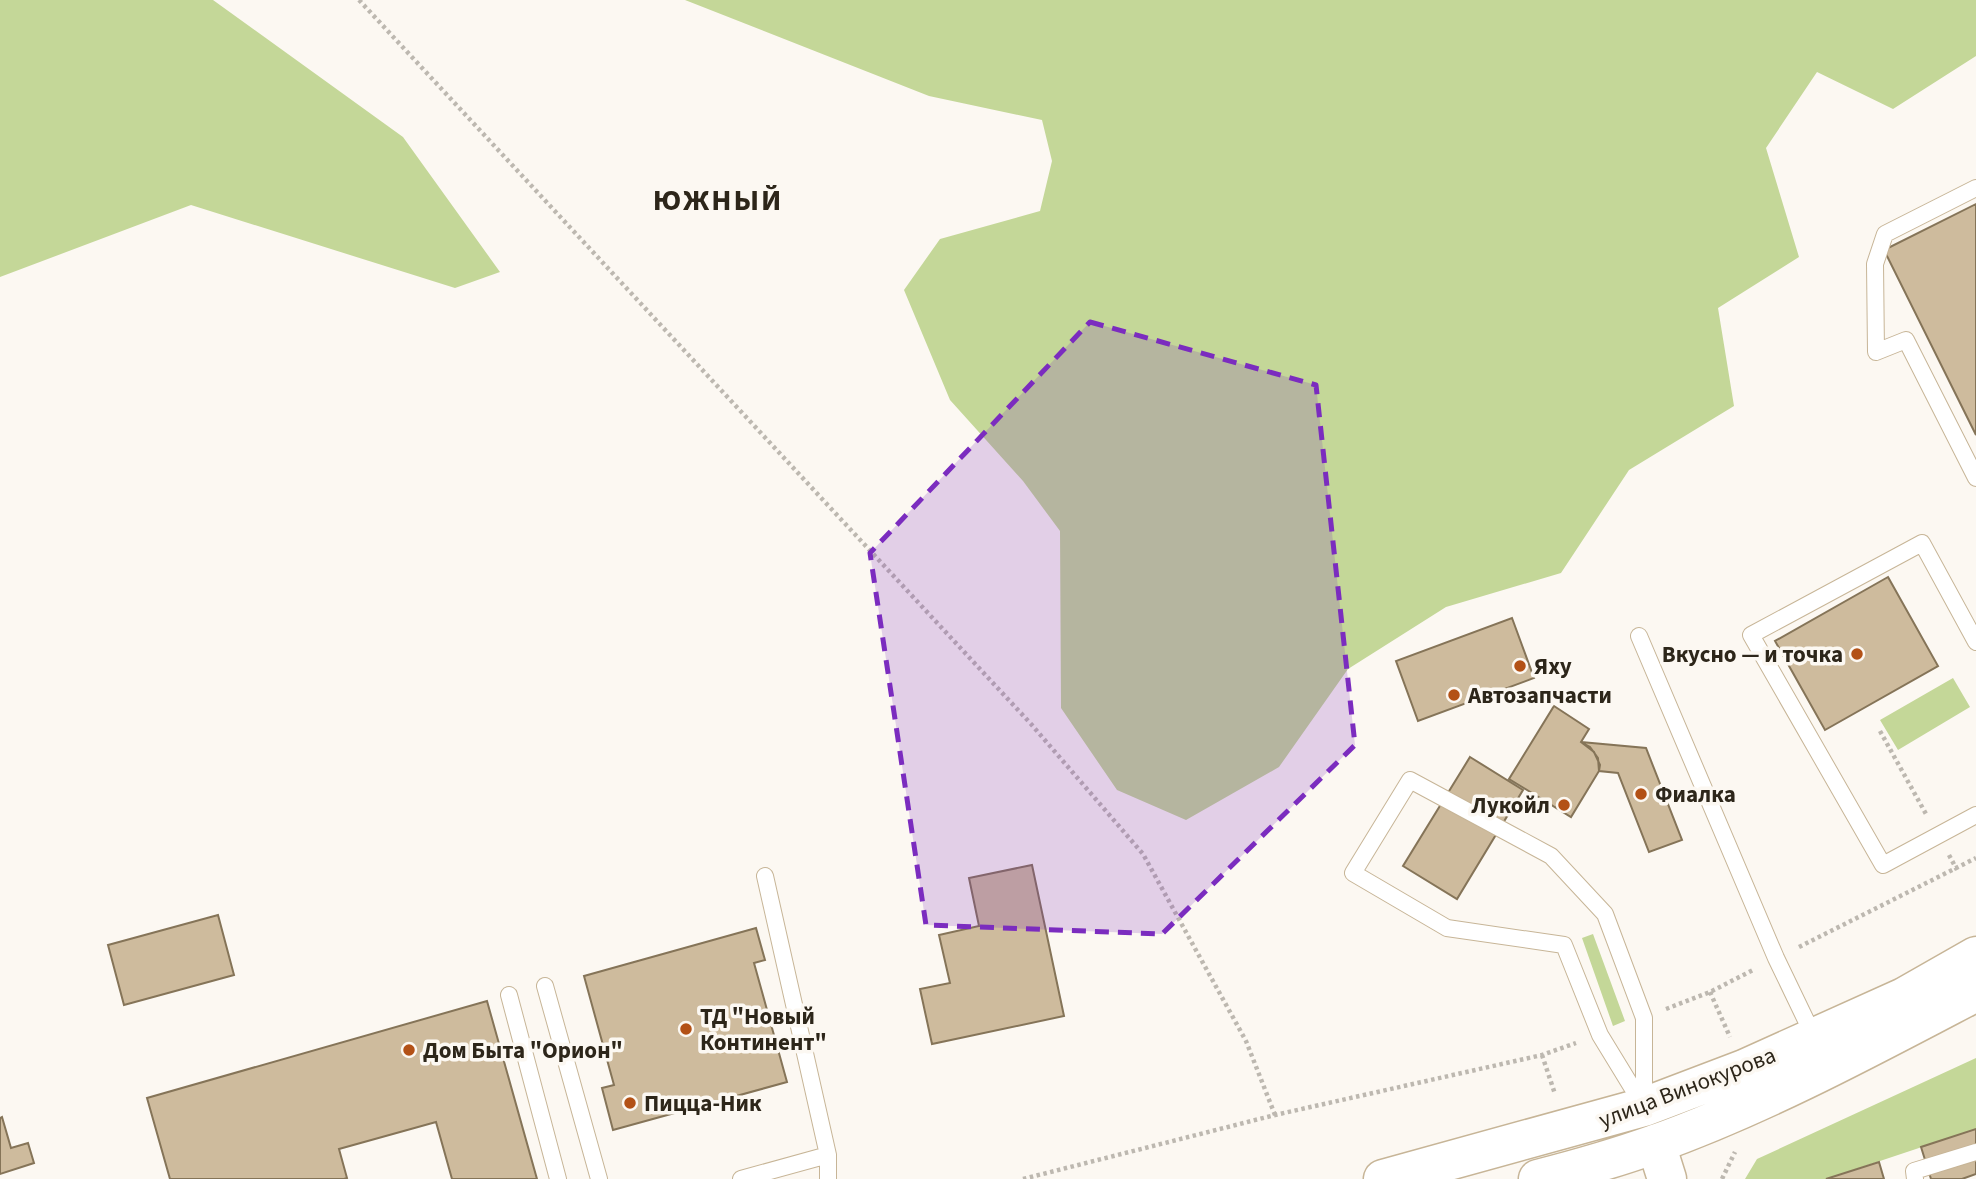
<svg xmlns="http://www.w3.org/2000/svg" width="1976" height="1179" viewBox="0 0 1976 1179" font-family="'Source Sans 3',sans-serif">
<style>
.green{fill:#c4d798}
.building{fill:#cebb9d;stroke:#857458;stroke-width:2}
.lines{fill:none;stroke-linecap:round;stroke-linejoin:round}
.service-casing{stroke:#c7b597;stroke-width:18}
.tertiary-casing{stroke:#c7b597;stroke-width:41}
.secondary-casing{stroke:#c7b597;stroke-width:41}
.path{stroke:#bdb8b0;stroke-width:4.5;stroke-dasharray:3.5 3.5;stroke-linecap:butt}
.service{stroke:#fff;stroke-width:16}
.tertiary{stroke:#fff;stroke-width:38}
.secondary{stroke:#fff;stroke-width:38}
.marked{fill:#7b2cbf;fill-opacity:0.2;stroke:#7b2cbf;stroke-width:5;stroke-dasharray:14 9;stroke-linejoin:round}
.poi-dot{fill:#b35116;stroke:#fcf8f2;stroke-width:2.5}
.labels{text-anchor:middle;stroke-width:7;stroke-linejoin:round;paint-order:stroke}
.poi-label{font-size:23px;font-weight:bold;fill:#2d261a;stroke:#fcf8f2;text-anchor:start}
.street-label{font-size:23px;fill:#2d261a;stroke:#fcf8f2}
.district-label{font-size:30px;font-weight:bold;letter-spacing:2px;fill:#2d261a;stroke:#fcf8f2}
</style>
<rect width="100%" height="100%" fill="#fcf8f2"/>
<path class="green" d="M0,0H213L403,137L500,272L455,288L191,205L0,277Z
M685,0H1976V56L1893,109L1817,72L1766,148L1799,257L1718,308L1734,406L1629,470L1561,573L1446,607L1348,669L1279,767L1186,820L1117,790L1061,708L1060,531L1023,481L950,400L904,290L940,239L1040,211L1052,161L1042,120L929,96Z
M1953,678L1970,707L1898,750L1880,720Z
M1593,934L1625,1021L1613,1026L1582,938Z
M1976,1058V1129L1826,1179H1745L1757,1159Z"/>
<path class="building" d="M1976,204V435L1884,250Z
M1888,577L1938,666L1825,730L1775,641Z
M1512,618L1534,678L1418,721L1396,661Z
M1554,706L1589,729L1581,742L1594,752L1600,765L1599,771L1571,817L1509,779Z
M1581,742L1646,748L1682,840L1649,852L1618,773L1599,771L1598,758L1590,747Z
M1470,757L1523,790L1457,899L1403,866Z
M1032,865L1064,1016L932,1044L920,989L950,983L939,935L979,926L969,878Z
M218,915L234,975L124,1005L108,945Z
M756,928L765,960L754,963L787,1082L613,1130L602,1088L614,1085L584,976Z
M487,1001L537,1179H452L436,1122L339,1149L347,1178L344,1179H170L147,1098Z
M2,1117L11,1148L28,1143L34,1163L0,1174V1118Z
M1976,1129V1174L1962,1179H1931L1921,1147Z
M1879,1162L1884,1179H1826Z"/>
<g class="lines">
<defs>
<path id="service" d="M1976,188L1885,234L1875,264L1876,352L1906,340L1976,478
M1639,636L1776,958L1814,1037
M1976,642L1922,543L1751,635L1883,865L1976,815
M1410,780L1551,856L1605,914L1644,1018V1107L1600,1035L1564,945L1447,928L1353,873Z
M765,876L828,1155V1179
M545,986L599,1179
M509,995L558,1179
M741,1179L828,1155
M1915,1179L1914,1171L1976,1152"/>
<path id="tertiary" d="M1656,1144L1667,1179"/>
<path id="secondary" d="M1383,1179L1644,1107L1744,1069L1904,997L1976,956
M1538,1179C1577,1169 1616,1158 1655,1144C1764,1105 1873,1046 1976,992"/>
</defs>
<use href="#service" class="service-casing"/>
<use href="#tertiary" class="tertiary-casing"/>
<use href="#secondary" class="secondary-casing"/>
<path class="path" d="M359,0L1031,724L1143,854L1246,1041L1275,1115
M1880,731L1926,814
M1949,855L1957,870
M1799,947L1976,858
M1710,992L1730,1037
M1666,1009L1710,992L1753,970
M1542,1055L1555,1094
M1023,1179L1275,1115L1542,1055L1576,1043
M1722,1179L1735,1152"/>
<use href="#service" class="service"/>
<use href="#tertiary" class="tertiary"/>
<use href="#secondary" class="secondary"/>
</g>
<path class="marked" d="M1090,322L1316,385L1355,745L1162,934L926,925L870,553Z"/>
<g class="poi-dot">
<circle cx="1857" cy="654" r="7"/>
<circle cx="1520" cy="666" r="7"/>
<circle cx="1454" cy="695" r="7"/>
<circle cx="1641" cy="794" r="7"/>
<circle cx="1564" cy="805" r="7"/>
<circle cx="686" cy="1029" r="7"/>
<circle cx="409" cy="1050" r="7"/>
<circle cx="630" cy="1103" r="7"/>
</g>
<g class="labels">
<g class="poi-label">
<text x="1843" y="662" text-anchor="end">Вкусно — и точка</text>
<text x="1534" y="674">Яху</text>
<text x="1468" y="703">Автозапчасти</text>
<text x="1655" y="802">Фиалка</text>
<text x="1550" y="813" text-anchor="end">Лукойл</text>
<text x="700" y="1024">ТД "Новый<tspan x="700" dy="26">Континент"</tspan></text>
<text x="423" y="1058">Дом Быта "Орион"</text>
<text x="644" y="1111">Пицца-Ник</text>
</g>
<g class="street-label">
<text transform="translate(1687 1087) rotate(-21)" y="8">улица Винокурова</text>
</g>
<g class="district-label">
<text x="718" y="210">ЮЖНЫЙ</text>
</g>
</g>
</svg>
